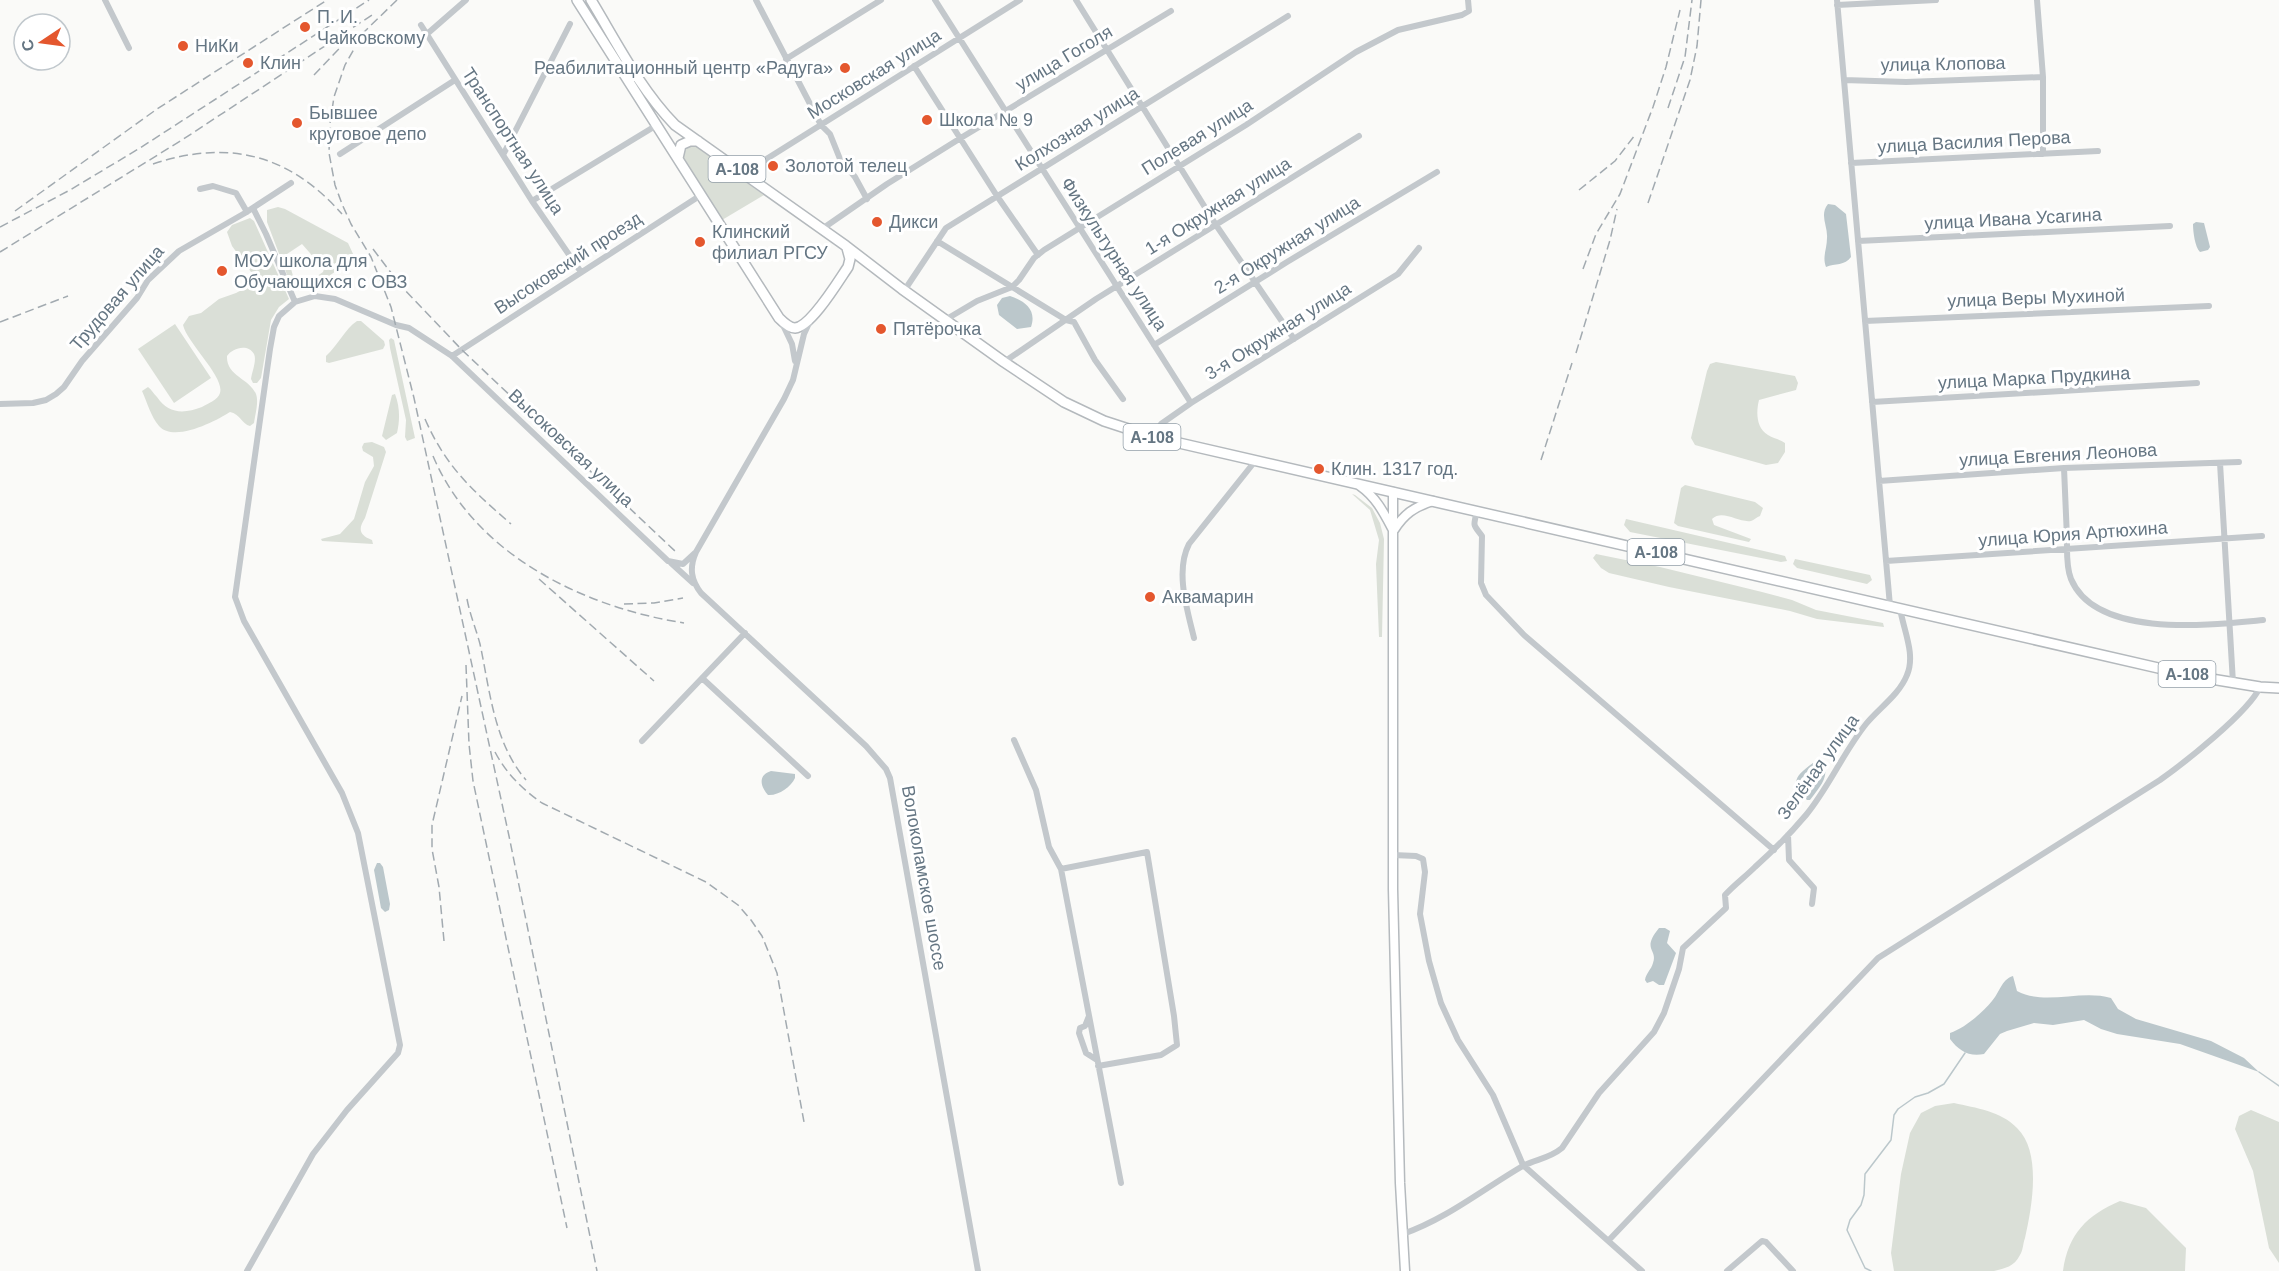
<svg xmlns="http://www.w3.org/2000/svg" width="2279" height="1271" viewBox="0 0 2279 1271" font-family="Helvetica,sans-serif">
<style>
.green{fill:#dadfd7}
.water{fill:#bbc7cb}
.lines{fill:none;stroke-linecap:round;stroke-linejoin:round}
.stream{stroke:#bbc7cb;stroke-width:1.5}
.major-casing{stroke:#b5babe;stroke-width:11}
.highway-casing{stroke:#b4b9bd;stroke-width:12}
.minor{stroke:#c3c8cc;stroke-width:6}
.major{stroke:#fff;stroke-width:8}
.highway{stroke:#fff;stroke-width:9}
.rail{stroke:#a2aab0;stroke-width:1.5;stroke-dasharray:9 4.5;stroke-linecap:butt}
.poi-dot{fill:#e4572e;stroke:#fff;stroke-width:2}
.labels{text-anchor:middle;stroke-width:6;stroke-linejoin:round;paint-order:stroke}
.shield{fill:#fff;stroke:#939fa8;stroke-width:1.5}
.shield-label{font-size:16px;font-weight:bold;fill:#657683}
.poi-label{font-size:18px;fill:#657683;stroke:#fff;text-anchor:start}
.street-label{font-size:18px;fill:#657683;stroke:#fff}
</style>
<rect width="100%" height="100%" fill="#fafaf8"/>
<path class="green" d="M690,145H694L764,195L722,220L684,158L683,153Z
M278,207L285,209L348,243L354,256L351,261L317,284L312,285L310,281L323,272L324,269L302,244L287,254L293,276L292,280H289L267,222V210Z
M250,218L254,221L289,299L279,307L271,320L261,378L257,383H253L251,379C252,372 257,360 254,354C248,343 232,348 227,356C226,376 249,378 256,394C259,402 255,415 254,423L250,426C242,424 240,414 230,412C216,421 174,443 159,426C151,417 147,402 142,391L148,387C152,390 153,393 157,397C168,414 184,414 202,407C207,404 218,400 220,393C225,377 187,343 183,325L189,316L201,313L219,299L236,293L253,284L254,276L232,246L227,232L232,225Z
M357,321H361L384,341L385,345L383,349L329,363L326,362V356C338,345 345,329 357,321Z
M175,324L211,378L174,403L138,349Z
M391,338L394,340L415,438L407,441L405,437L406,420L390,348L389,340Z
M1716,362L1795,376L1798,383L1796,390L1759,400C1756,412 1756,428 1768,435C1774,439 1780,439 1785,443V452L1778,463L1766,465L1695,445L1691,438L1707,371L1710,364Z
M395,394C400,407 400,420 397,433L386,440L382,436L392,395Z
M372,442L384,447L386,452L365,518C358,529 359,535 372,540L373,544L322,541L321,539L340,534L354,519L365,482L374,466L373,457L363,451L362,447L364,443Z
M1685,485L1755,502L1763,508L1760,516C1757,517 1754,520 1751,521C1738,523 1723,509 1712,519L1714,525L1751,539L1749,542L1678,526L1674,523L1681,488Z
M1352,494L1355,495L1372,508L1380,523L1384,539L1382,637H1379L1376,564L1379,540L1370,510Z
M1626,519L1785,556L1787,561L1781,562L1630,532L1624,525Z
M1596,554L1660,567L1762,592L1792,600L1816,610L1883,623L1884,627L1817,619L1790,611L1669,587L1609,573L1601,568L1593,558Z
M1795,559L1870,575L1872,580L1867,584L1797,568L1793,564Z
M1954,1103C1976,1108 2001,1111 2017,1128C2042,1152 2032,1207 2025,1238C2023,1243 2023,1251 2020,1255C2014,1267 2005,1268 1994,1271H1894L1891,1253L1901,1174L1910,1133L1921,1113L1935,1106Z
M2251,1110L2279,1122V1263L2269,1248L2253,1171L2235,1129L2239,1116Z
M2120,1201L2146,1208L2186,1248L2185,1271H2063C2068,1234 2087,1215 2120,1201Z"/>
<path class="water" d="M1828,204L1835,205L1846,214L1851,257C1845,266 1835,263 1826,267C1822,257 1827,249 1827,238C1828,226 1819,215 1828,204Z
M2196,222L2204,223L2210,247L2208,250L2200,252C2195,247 2193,232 2193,224Z
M1010,296C1025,301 1037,310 1031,327L1017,329L999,315L997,305L1002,298Z
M1813,763L1822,764C1832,775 1817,790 1810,800H1807C1790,782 1794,777 1813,763Z
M771,771L795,774V778C791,787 778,796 768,795C760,786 758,775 771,771Z
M377,863H380L383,867L390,904L389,910L385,912L381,908L374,870Z
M1659,928H1665L1670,931L1667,943L1676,953L1664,985H1659L1653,981L1647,983L1645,980C1646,973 1651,970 1653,963C1658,949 1641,950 1659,928Z
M2013,976L2017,991C2045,1006 2081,989 2111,998L2118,1009L2136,1019L2211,1041L2244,1058L2259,1072L2180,1044L2117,1034L2101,1029L2084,1020L2053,1025L2034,1023L2007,1031L2000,1034L1984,1054C1969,1057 1959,1051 1950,1039V1033C1965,1028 1982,1013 1992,1001C2000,992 2001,980 2013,976Z"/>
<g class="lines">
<path class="stream" d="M2259,1072L2279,1086
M1871,1271L1865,1268L1847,1230L1850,1220L1861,1205L1864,1195L1865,1174L1891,1140L1894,1115L1898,1109L1915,1097L1928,1093L1944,1084L1965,1053"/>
<defs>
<path id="major" d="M1360,486C1376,497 1384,513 1393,530
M1393,492V889L1400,1183L1405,1271
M1394,530C1404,514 1414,507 1433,501"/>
<path id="highway" d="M577,0L779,318C783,322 789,328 795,328C811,327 839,280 848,267L850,259L847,248
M591,0C617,43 640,89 675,125L846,246L902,289L1004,362L1064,402L1104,421L1153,437L2193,676L2260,687L2279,688
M678,158L681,145L690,141H698"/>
</defs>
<use href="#major" class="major-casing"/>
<use href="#highway" class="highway-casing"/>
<path class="minor" d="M105,0L129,48
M756,0L821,125L830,134L840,159L855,177L867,199
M935,0L1191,403
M1076,0L1216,225L1294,339
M1837,0L1890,606
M2037,0L2043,77V154
M1837,5L1936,0
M421,25L532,201L581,272
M427,34L466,0
M786,59L881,0
M914,66L997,196L1038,255
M1844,80L1906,82L2043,77
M340,154L455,80
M503,155L570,24
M1851,163L2098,151
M748,178L756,167L768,158L1020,0
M200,189L213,186L236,193L247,212
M532,201L657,125
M253,208L266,234L295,302
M822,229L887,184L964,136L1171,11
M937,241L1066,320L1074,322L1095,360L1123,399
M1858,241L2170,226
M904,291L946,228L1288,16
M945,320L977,301L1012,287L1019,280L1034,258L1044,250L1246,125L1356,52L1398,30L1462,15L1469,11L1468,0
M1865,321L2209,306
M782,323L792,344L795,361
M809,323L804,334L793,380L784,399L696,552C689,568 691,580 701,593L866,746L886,769L890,778L978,1271
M1154,345L1287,262L1437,172
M452,356L701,195
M1004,362L1096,299L1359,136
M1872,402L2197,383
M0,404L33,403L46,400L56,394L64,387L82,361L137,298L148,280L179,251L245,213L291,183
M1153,437L1161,424L1191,403L1398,274L1419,248
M2220,463L2233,683
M2064,468C2065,491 2066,515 2067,538C2067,550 2066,567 2071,579C2096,639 2211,625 2263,620
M1879,481L2064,468L2239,462
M1477,511C1473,527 1473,524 1482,536L1481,583L1486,595L1524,635L1774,850
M1886,561L2262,536
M671,563L693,583
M1194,638C1187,609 1175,571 1189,544L1256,460
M702,678L808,776
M1014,740L1036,790L1049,847L1061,869L1147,852L1174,1016L1177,1045L1161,1055L1098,1066
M642,741L745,633
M1788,835L1789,860L1814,888L1812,904
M1393,855L1416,856L1423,859L1425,872L1420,914L1429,961L1441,1003L1458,1040L1493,1095L1523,1165L1642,1271
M1061,869L1121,1183
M1089,1016L1085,1026L1080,1028L1079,1033L1086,1053L1097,1060
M1403,1234C1446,1219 1482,1190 1521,1167C1535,1159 1549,1159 1562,1148L1599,1093L1654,1032L1664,1013L1679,969L1683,948L1726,908L1725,895C1734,885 1745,877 1755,867C1773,851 1790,834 1806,815C1829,787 1843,753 1866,724C1879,708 1899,695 1907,675C1916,654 1903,629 1900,608
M1609,1240L1878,958L2160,780C2184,763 2249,712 2260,687
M247,1271L313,1154L347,1110L398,1053L400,1045L358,833L342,793L244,621L235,597L270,349L274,327L279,316L295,302L315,296L335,299L396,325L409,328L452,356L668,561L683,564L696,552
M1727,1271L1762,1241L1766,1242L1793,1271"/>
<use href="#major" class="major"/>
<use href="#highway" class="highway"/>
<path class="rail" d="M397,0L363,33L345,65L334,97L330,123L329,153L335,185L342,204L351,224L371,257L391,307L414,398L509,836L597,1271
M314,75L352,35
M1668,108L1685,57L1692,0
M153,164C228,139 289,154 342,214
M1579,190L1615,161L1635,135
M1648,203L1690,80L1697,46L1701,0
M15,211L157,109L327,0
M0,227L70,190L140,148L369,0
M373,249L401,286L462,350L676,552
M0,252L182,140L372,15
M1583,269L1596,234L1620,194L1653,107L1666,67L1680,10
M0,322L68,296
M1576,353L1610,240L1617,209
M425,419C446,467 472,490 511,524
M433,456C475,555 583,607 684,623
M1541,460L1572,363
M539,579L654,681
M467,599C470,615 476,629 480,644C490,691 494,743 526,780
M624,604L654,603L683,598
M466,665L469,744L473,781L567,1228
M495,752C506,773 522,789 542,803L706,882L738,905L751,920L762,936L777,973L804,1122
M444,941L439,887L432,849V825L462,696"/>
</g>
<g class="poi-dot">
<circle cx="305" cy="27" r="6"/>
<circle cx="183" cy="46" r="6"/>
<circle cx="248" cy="63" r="6"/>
<circle cx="845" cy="68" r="6"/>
<circle cx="927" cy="120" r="6"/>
<circle cx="297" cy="123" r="6"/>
<circle cx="773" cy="166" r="6"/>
<circle cx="877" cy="222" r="6"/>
<circle cx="700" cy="242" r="6"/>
<circle cx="222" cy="271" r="6"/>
<circle cx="881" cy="329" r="6"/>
<circle cx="1319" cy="469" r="6"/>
<circle cx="1150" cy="597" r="6"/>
</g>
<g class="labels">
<g class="shield">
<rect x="708.5" y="156" width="57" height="26" rx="4.5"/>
<rect x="1123.5" y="424" width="57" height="26" rx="4.5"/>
<rect x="1627.5" y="539" width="57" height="26" rx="4.5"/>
<rect x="2158.5" y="661" width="57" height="26" rx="4.5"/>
</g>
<g class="shield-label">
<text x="737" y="175">А-108</text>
<text x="1152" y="443">А-108</text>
<text x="1656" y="558">А-108</text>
<text x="2187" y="680">А-108</text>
</g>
<g class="poi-label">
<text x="317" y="23">П. И.<tspan x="317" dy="21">Чайковскому</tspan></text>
<text x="195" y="52">НиКи</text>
<text x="260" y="69">Клин</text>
<text x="833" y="74" text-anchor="end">Реабилитационный центр «Радуга»</text>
<text x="309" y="119">Бывшее<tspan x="309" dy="21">круговое депо</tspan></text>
<text x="939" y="126">Школа № 9</text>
<text x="785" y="172">Золотой телец</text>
<text x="889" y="228">Дикси</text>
<text x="712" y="238">Клинский<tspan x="712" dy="21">филиал РГСУ</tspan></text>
<text x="234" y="267">МОУ школа для<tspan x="234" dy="21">Обучающихся с ОВЗ</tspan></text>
<text x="893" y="335">Пятёрочка</text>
<text x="1331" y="475">Клин. 1317 год.</text>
<text x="1162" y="603">Аквамарин</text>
</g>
<g class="street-label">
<text transform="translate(1064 58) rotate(-31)" y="6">улица Гоголя</text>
<text transform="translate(1943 64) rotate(-1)" y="6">улица Клопова</text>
<text transform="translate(874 74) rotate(-32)" y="6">Московская улица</text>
<text transform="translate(1077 129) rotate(-32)" y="6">Колхозная улица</text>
<text transform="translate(1197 137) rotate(-32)" y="6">Полевая улица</text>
<text transform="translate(513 141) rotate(57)" y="6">Транспортная улица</text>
<text transform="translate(1974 142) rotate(-3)" y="6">улица Василия Перова</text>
<text transform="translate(1218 206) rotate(-32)" y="6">1-я Окружная улица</text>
<text transform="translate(2013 219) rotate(-3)" y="6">улица Ивана Усагина</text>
<text transform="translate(1287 245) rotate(-32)" y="6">2-я Окружная улица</text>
<text transform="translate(1114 254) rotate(57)" y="6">Физкультурная улица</text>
<text transform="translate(568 263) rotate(-33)" y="6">Высоковский проезд</text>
<text transform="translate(117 298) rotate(-49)" y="6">Трудовая улица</text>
<text transform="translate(2036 298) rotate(-2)" y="6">улица Веры Мухиной</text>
<text transform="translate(1278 331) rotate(-32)" y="6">3-я Окружная улица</text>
<text transform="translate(2034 378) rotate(-3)" y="6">улица Марка Прудкина</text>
<text transform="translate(571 448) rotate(43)" y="6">Высоковская улица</text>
<text transform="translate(2058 455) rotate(-3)" y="6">улица Евгения Леонова</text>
<text transform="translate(2073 534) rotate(-4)" y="6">улица Юрия Артюхина</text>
<text transform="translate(1818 767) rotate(-54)" y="6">Зелёная улица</text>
<text transform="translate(924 878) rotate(80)" y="6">Волоколамское шоссе</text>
</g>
</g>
<g transform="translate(42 42) rotate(257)"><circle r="28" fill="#ffffff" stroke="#c1c8cd" stroke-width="1.5"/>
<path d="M0-4.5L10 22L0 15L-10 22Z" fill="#e4572e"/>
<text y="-9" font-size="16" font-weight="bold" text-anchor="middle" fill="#657683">С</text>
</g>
</svg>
